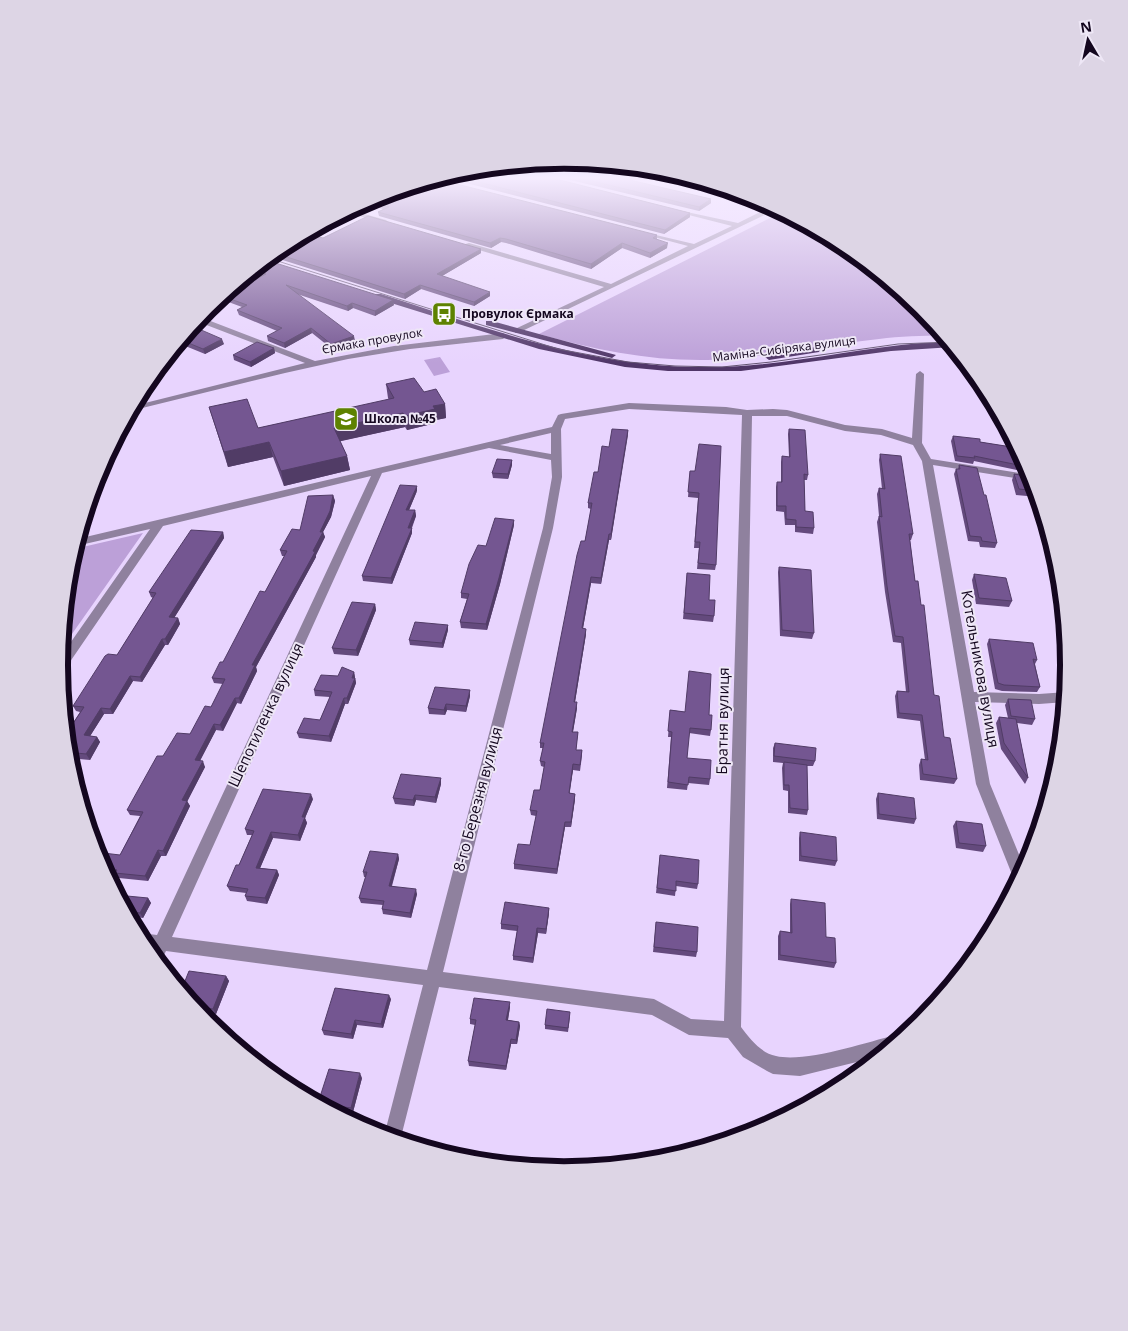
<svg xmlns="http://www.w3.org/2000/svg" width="1128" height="1331" viewBox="0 0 1128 1331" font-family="'Open Sans',sans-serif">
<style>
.green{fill:#bca0d8}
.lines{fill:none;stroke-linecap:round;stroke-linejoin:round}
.minor{fill:#8f819e;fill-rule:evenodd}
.major{fill:#503668;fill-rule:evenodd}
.tram{stroke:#635472;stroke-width:1}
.wall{fill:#644a7d}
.shaded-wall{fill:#513c66}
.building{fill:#745691;stroke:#513c66}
.labels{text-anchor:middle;stroke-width:4;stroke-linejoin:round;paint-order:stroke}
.far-poi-label{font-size:12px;font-weight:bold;fill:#14071f;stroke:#eee7f6;text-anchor:start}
.far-street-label{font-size:12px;fill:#14071f;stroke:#eee7f6}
.street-label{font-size:15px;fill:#14071f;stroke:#eee7f6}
.rim{fill:none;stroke:#14071f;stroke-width:6}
</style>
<rect width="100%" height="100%" fill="#e8d4fe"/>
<path class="green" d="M660,177H686L758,199L845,246L921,308L944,335C922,336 900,336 879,339C822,345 766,358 708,360C650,361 595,350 539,334L778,214L734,193Z
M440,357L450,372L434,376L424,360Z
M143,533L60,651L69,567L74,549Z"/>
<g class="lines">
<path class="minor" d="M772,206L777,209L518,333H515V329L604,287L462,245L469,243L611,284L688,246L639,233V231L694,244L732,226L673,211V209L738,223Z
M350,210L386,220L387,221L384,223L345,212Z
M200,317L315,361L394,346L503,333L507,336L503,339L410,349L348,359L285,373L130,411L133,406L305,363L196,321Z
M920,371L924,374L922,443L931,459L1032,475L1033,481L933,465L974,692L1039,694L1067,692L1066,702L1039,704L975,702L990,784L1025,869L1018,883L1013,877L976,784L922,461L913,445L881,435L845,431L787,416H752L741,1027C750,1039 761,1053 776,1056C804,1063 865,1043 895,1035L901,1038L881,1056L800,1076L773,1074L767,1071L743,1057L728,1038L689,1035L652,1015L439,987L400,1141L384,1136L423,985L166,951L159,965L149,952L151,949L144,946L137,934L141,933L157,935L371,476L163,526L63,672L60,673L59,659L150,529L76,546L77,539L552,427L558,415L561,414L629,403L726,407L747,410L773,409L787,410L845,425L882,429L912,438L916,374ZM629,409L742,415L724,1021L691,1019L654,999L443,972L553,528L562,477L561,429L565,419ZM551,433V454L500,445ZM489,448L551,460L552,477L543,528L427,970L172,937L382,473Z"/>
<path class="major" d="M375,294H381C488,329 597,369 711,367C781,367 851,349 921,343H949L953,347L891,351L741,371H668L625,367L539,349L375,298Z
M486,321H492L616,355L612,358L486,325Z
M816,347L820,350L819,352L769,360L765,357L769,354Z"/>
<path class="tram" d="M268,258L558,349L628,362L675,366L722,367L771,362L898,344L949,342"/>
</g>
<path class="wall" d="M443,177H548L690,213V217L664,234Z
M558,177H623L622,179L711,199V203L699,211Z
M371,199L657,235V239L667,248L650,258L622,248L591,269L506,243L501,242L491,248L379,216L378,212L383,209L362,203Z
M323,238L481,253L442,276L490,296L474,306L421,289L405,299L270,256L284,245Z
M266,260L394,305L375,316L353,308L348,311L297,294L355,341L332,349L312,333L285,348L268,341L267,336L277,331L239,315L237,310L242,307L223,300L221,296L260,277L250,273Z
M192,326L224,344L205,354L178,343Z
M274,348L275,353L251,367L234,360L233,355Z
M386,384L424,392L445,404L446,418L436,420V423L407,430L405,427L340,441L347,456L350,470L284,486L273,457L228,467L209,407L258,428L389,400L388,398Z
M789,429L808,475L807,480H804L805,511L814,528L813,534L795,532V525H785L784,512L776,511V487L777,482H781V462L782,456L789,457L788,434Z
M628,430L611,540H609L601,584L591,583L583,628L586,634L575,702L577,708L573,732H578L576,750H582V756L580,771L573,770L569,793L575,794V799L571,827H565L557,874L514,869V864L530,845L536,816L531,815L530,810L540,790L544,767L541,766L540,761L543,748H540V743L585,541L591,509L588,508V503L598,472Z
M953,436L980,442L1018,448L1031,473L974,461L973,464L955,461L951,441Z
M880,454L913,534L911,540H910L915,581L934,695L944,737L957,779L954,784L920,780L919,765L921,759L925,760L920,721L897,718L895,696L897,691L906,692L901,643L893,642L885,592L877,522L879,516L877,494L879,488L882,489L879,460Z
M512,460V465L508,479L493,478L492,473Z
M959,465L997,543L995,548L980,547L979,542L968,541L954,474L956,469H958Z
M690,471H695L716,565L715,570L697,569L699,548H694L698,498L688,497Z
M1014,474L1032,477L1038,497L1016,495L1012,480Z
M417,491L409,510H415L416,516L412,528V533L392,584L363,581L362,576Z
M333,495L335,501L331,517L323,532L325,537L316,555V557L256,667L257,671L241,704L237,703L223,731L216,730L200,761L205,767L187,801L190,806L166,856H161L148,881L119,878L117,875L106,874L97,859L120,855L140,816L130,815L127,810L163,756L190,734L211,707L223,684L214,683L212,678L223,662L265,592L285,556H282L280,550Z
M514,525L500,584L487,630L461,628L460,622L467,599L461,598V593L486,546Z
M223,532L224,538L174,618H178L180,624L168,645H165L142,682L133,681L113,714H104L90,736L97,737L100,742L90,760L68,758L65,734H66L80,712L76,711L73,706L117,655L153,598L151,597L149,592Z
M779,567L814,633L812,639L780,636L778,572Z
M687,573L709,600L714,616L713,622L683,619Z
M974,574L1012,601L1009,607L976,604L972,580Z
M375,604L376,610L358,656L334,654L332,648Z
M448,625V630L443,648L410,645L409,640Z
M989,639L1037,660L1035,664L1040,687L1037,692L1002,691L995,689L987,644Z
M354,672L356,683L348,704H345L331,742L299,738L297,733L320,720L330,697L315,696L314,690L338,676Z
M470,696L466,712L447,710L445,715L429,714L428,708Z
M1008,699L1035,719L1032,725L1017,723L1028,778L1025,784L1001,749L996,723L999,717L1008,718L1005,705Z
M670,710L709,715L711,730L710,736L689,733L687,758L710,779L709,785L688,783L687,790L667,788L671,737H668Z
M775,743L815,761L813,766H807L808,810L807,815L788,813V791L783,790L782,768L783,763L773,762V748Z
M441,778V784L436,803L416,800L414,806L395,804L393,798Z
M1052,788L1049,799L1046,794L1049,789Z
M878,793L916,819L914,824L877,819L876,799Z
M313,799L305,818L307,823L300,841L273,838L260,868L277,870L279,875L267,904L247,901L245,896L246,893L230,891L227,886L239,865L252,835H247L245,829Z
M956,821L986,846L983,852L956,848L953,826Z
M800,832L837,861L835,866L799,861V838Z
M398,854L399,859L392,886L417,894L411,918L383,914L382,909L383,905L361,903L359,898L366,877H364L363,872Z
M660,855L698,884L697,889L676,886L675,896L656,893Z
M148,898L151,903L143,918L128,916L122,906Z
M791,899L826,937L836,963L834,968L778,960V936L780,931L790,932V904Z
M549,908V913L546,934L538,933L533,963L513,960V956L517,931L501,929V924Z
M656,922L697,952L696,957L653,952Z
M226,976L229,981L216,1014L198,1012L181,991Z
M391,999L383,1028L357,1025L353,1039L324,1035L322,1030Z
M510,1007L508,1020L519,1022L520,1026L517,1044H511L506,1070L469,1066L468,1061L475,1025L470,1024V1019Z
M570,1017L568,1032L545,1029V1025Z
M362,1078L353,1112L324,1108L320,1105L318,1103Z"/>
<path class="shaded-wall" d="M711,199V203L699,211V207Z
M690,213V217L664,234L665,230Z
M500,238L501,242L491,248L490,243Z
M622,243V248L591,269V264Z
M668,243L667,248L650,258V253Z
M481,249V253L437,279V274Z
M420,285L421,289L405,299L404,294Z
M490,292V296L474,306V302Z
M393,300L394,305L375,316V311Z
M352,303L353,308L348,311L347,306Z
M311,328L312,333L285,348L284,343Z
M354,336L355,341L332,349L331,344Z
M222,339L224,344L205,354L203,349Z
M274,348L275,353L251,367L250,362Z
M445,404L446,418L436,420V423L407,430L405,416L433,406Z
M403,413L405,427L337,442L334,428Z
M628,430V435L611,540V534Z
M269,442L273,457L228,467L224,452Z
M347,456L350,470L284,486L281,471Z
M512,460V465L508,479V474Z
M417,486V491L407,515L406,510Z
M333,495L335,501L331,517L323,532L325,537L316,555V557L256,667L257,671L241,704L239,698L252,665L320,532Z
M415,510L416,516L409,533L408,528Z
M514,520V525L500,584L487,630L486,624Z
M412,528V533L392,584L391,578Z
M223,532L224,538L171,623L169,617Z
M609,534V540L601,584V578Z
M591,577V583L582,634V628Z
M375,604L376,610L358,656L356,650Z
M178,618L180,624L168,645L165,639Z
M448,625V630L443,648L442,643Z
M586,629V634L574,708V702Z
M162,639L165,645L142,682L140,677Z
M354,672L356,683L348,704L347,698Z
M130,676L133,681L113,714L110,709Z
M470,690V696L466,712V706Z
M235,698L237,703L223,731L220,725Z
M344,698L345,704L331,742L329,736Z
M577,702V708L572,737V732Z
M446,704L447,710L445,715L444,710Z
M101,708L104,714L87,741L84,735Z
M214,724L216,730L197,766L195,760Z
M97,737L100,742L90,760L86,754Z
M203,761L205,767L185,806L182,800Z
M573,764V770L569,798V793Z
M441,778V784L436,803L435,797Z
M311,794L313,799L305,818L307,823L300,841L298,835L302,817Z
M575,794V799L571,827V822Z
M415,795L416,800L414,806L413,800Z
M187,801L190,806L166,856L163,851Z
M565,822V827L557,874V869Z
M271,832L273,838L258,873L256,868Z
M158,850L161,856L148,881L145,876Z
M398,854L399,859L390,891L389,886Z
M277,870L279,875L267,904L265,898Z
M416,889L417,894L411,918L410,913Z
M148,898L151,903L143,918L140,913Z
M549,908V913L546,934V929Z
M537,928L538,933L533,963V958Z
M226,976L229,981L216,1014L213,1009Z
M389,995L391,999L383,1028L381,1024Z
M510,1002V1007L507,1025L506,1020Z
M355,1020L357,1025L353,1039L351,1034Z
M519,1022L520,1026L517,1044L516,1040Z
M511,1039V1044L506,1070V1066Z
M360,1073L362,1078L353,1112L351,1108Z"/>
<path class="building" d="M459,177H548L690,213L665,230Z
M576,177H618H617L711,199L699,207Z
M437,179L657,235L653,238L668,243L650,253L622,243L591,264L506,239L500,238L490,243L378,212L389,207L367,201L371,199Z
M368,216L481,249L437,274L490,292L474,302L420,285L404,294L274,253L284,245L306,234L323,238Z
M266,260L393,300L375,311L352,303L347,306L286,285L354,336L331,344L311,328L284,343L267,336L282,328L237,310L247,305L222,296L266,274L253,270Z
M192,326L222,339L203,349L181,340Z
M257,342L274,348L250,362L233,355Z
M414,378L424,392L436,389L445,404L433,406L435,409L405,416L403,413L334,428L347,456L281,471L269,442L224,452L209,407L247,399L258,428L394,398L386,384Z
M612,429L628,430L611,534H609L601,578L591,577L582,628L586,629L574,702H577L572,732H578L576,750H582L580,765L573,764L569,793L575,794L571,822H565L557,869L514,864L518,844L530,845L537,811L530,810L534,790H540L545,762L540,761L544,743H540L577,555L581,541H585L592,503H588L594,472H598L602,446L609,447Z
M789,429L805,430L808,475L804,474L805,511L813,512L814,528L796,527V520L786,519V506H777V482H782V456L790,457Z
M953,436L980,439V442L1018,448L1028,467L974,456L975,458L957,456Z
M699,444L721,446L716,565L698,563L700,542H695L699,493L688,492L690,471H695Z
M880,454L901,456L913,534H909L915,581H918L921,605H924L934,695L939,696L944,737L950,738L957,779L923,774L921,759L928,760L922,715L899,713L897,691L909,692L903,637L895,636L887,586L879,516L882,517L879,488L885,489Z
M497,459L512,460L508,474L492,473Z
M959,465L977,468L984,495H986L997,543L982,541L981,537L970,536L956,469H960Z
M1014,474L1032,477L1037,491L1019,489Z
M400,485L417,486L406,510H415L408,528H412L391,578L362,576Z
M333,495L330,511L320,532H323L313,551L315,552L252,665H255L239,698H235L220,725L214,724L195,760L203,761L182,800L187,801L163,851L158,850L145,876L115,873L117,870L103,869L97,859L95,852L120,855L143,812L127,810L157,756H163L177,733L190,734L205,706L211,707L225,679L212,678L220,662H223L260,591L265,592L287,551L280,550L292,529L300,530L308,496Z
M495,518L514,520L499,578L486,624L460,622L469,594L461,593L469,564L478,545L486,546Z
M191,530L223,532L169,617L178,618L165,639H162L140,677L130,676L110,709L101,708L84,735L97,737L86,754L67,752L65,734H66L84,707L73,706L105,656L108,654L117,655L156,593L149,592Z
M779,567L811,570L814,633L782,630Z
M687,573L710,575L709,600H715L714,616L684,613Z
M974,574L1006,578L1012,601L979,598Z
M352,602L375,604L356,650L332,648Z
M415,622L448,625L442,643L409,640Z
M989,639L1033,643L1037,660L1033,659L1040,687L1004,685L998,683Z
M342,667L354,672L352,678H355L347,698H344L329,736L297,733L304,718L320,720L332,692L314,690L321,675L338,676Z
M689,671L711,674L709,715H712L711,730L690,728L687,758L711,760L710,779L689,777L688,785L668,782L672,732L668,731L670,710L685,712Z
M435,687L470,690L466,706L446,704L444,710L428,708Z
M1008,699L1031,700L1035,719L1011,716Z
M999,717L1016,719L1028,778L1004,743Z
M775,743L816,748L815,761L774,756Z
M784,762L807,765L808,810L790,808L789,785H784Z
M401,774L441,778L435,797L415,795L413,800L393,798Z
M263,789L311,794L302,817H305L298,835L271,832L256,868L277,870L265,898L245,896L248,889L227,886L236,865H239L254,831L245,829Z
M878,793L914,798L916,819L879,814Z
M956,821L982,824L986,846L959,843Z
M800,832L836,837L837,861L801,856Z
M370,851L398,854L389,886L416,889L410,913L382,909L384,901L359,898L367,872H363Z
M660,855L699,860L698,884L676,881V891L657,888Z
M127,896L148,898L140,913L125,911L122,906Z
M791,899L825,903L826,937L835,938L836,963L780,955V931L792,933Z
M505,902L549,908L546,929L537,928L533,958L513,956L518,926L501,924Z
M656,922L698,927L697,952L654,947Z
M189,971L226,976L213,1009L194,1007L189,1002L191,997H185L181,991Z
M335,988L389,995L381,1024L355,1020L351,1034L322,1030Z
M474,998L510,1002L506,1020L519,1022L516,1040L511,1039L506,1066L468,1061L476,1020L470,1019Z
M547,1009L570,1012L568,1028L545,1025Z
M329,1069L360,1073L351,1108L318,1103Z"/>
<linearGradient id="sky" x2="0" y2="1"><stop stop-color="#73aade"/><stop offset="0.49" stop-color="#f5ecff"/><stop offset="1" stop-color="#f5ecff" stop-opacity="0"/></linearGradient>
<rect width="1128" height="363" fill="url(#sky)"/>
<defs>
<symbol id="bus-square" viewBox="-11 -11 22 22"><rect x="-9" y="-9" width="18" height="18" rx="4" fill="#5e8200" stroke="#eee7f6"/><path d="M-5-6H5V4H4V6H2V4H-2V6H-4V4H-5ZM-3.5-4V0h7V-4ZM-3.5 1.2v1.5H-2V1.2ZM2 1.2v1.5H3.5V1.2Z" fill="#fff"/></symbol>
<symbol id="school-square" viewBox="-11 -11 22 22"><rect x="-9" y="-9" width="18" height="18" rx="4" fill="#5e8200" stroke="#eee7f6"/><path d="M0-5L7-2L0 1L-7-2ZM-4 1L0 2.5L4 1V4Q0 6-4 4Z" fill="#fff"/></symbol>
</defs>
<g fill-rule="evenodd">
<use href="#bus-square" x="430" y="300" width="28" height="28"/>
<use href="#school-square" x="332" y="405" width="28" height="28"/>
</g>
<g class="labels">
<g class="far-poi-label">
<text x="462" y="318">Провулок Єрмака</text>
<text x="364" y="423">Школа №45</text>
</g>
<g class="far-street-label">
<text transform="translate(372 341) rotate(-10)" y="4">Єрмака провулок</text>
<text transform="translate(784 349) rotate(-7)" y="4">Маміна-Сибіряка вулиця</text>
</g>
<g class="street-label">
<text transform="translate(980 669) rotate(80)" y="5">Котельникова вулиця</text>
<text transform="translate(266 715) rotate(-65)" y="5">Шепотиленка вулиця</text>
<text transform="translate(723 721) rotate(-89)" y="5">Братня вулиця</text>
<text transform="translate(478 799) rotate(-75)" y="5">8-го Березня вулиця</text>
</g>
</g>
<path d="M0 0H1128V1331H0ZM68 665a496 496 0 1 1 992 0a496 496 0 1 1-992 0Z" fill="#ddd5e5" fill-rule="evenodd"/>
<path class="rim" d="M68 665a496 496 0 1 1 992 0a496 496 0 1 1-992 0Z"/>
<g transform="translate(1088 40) rotate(351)" stroke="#eee7f6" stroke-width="4" paint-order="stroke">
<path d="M0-4L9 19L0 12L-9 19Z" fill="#14071f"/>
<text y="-8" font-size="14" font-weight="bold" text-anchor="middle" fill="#14071f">N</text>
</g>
</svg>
